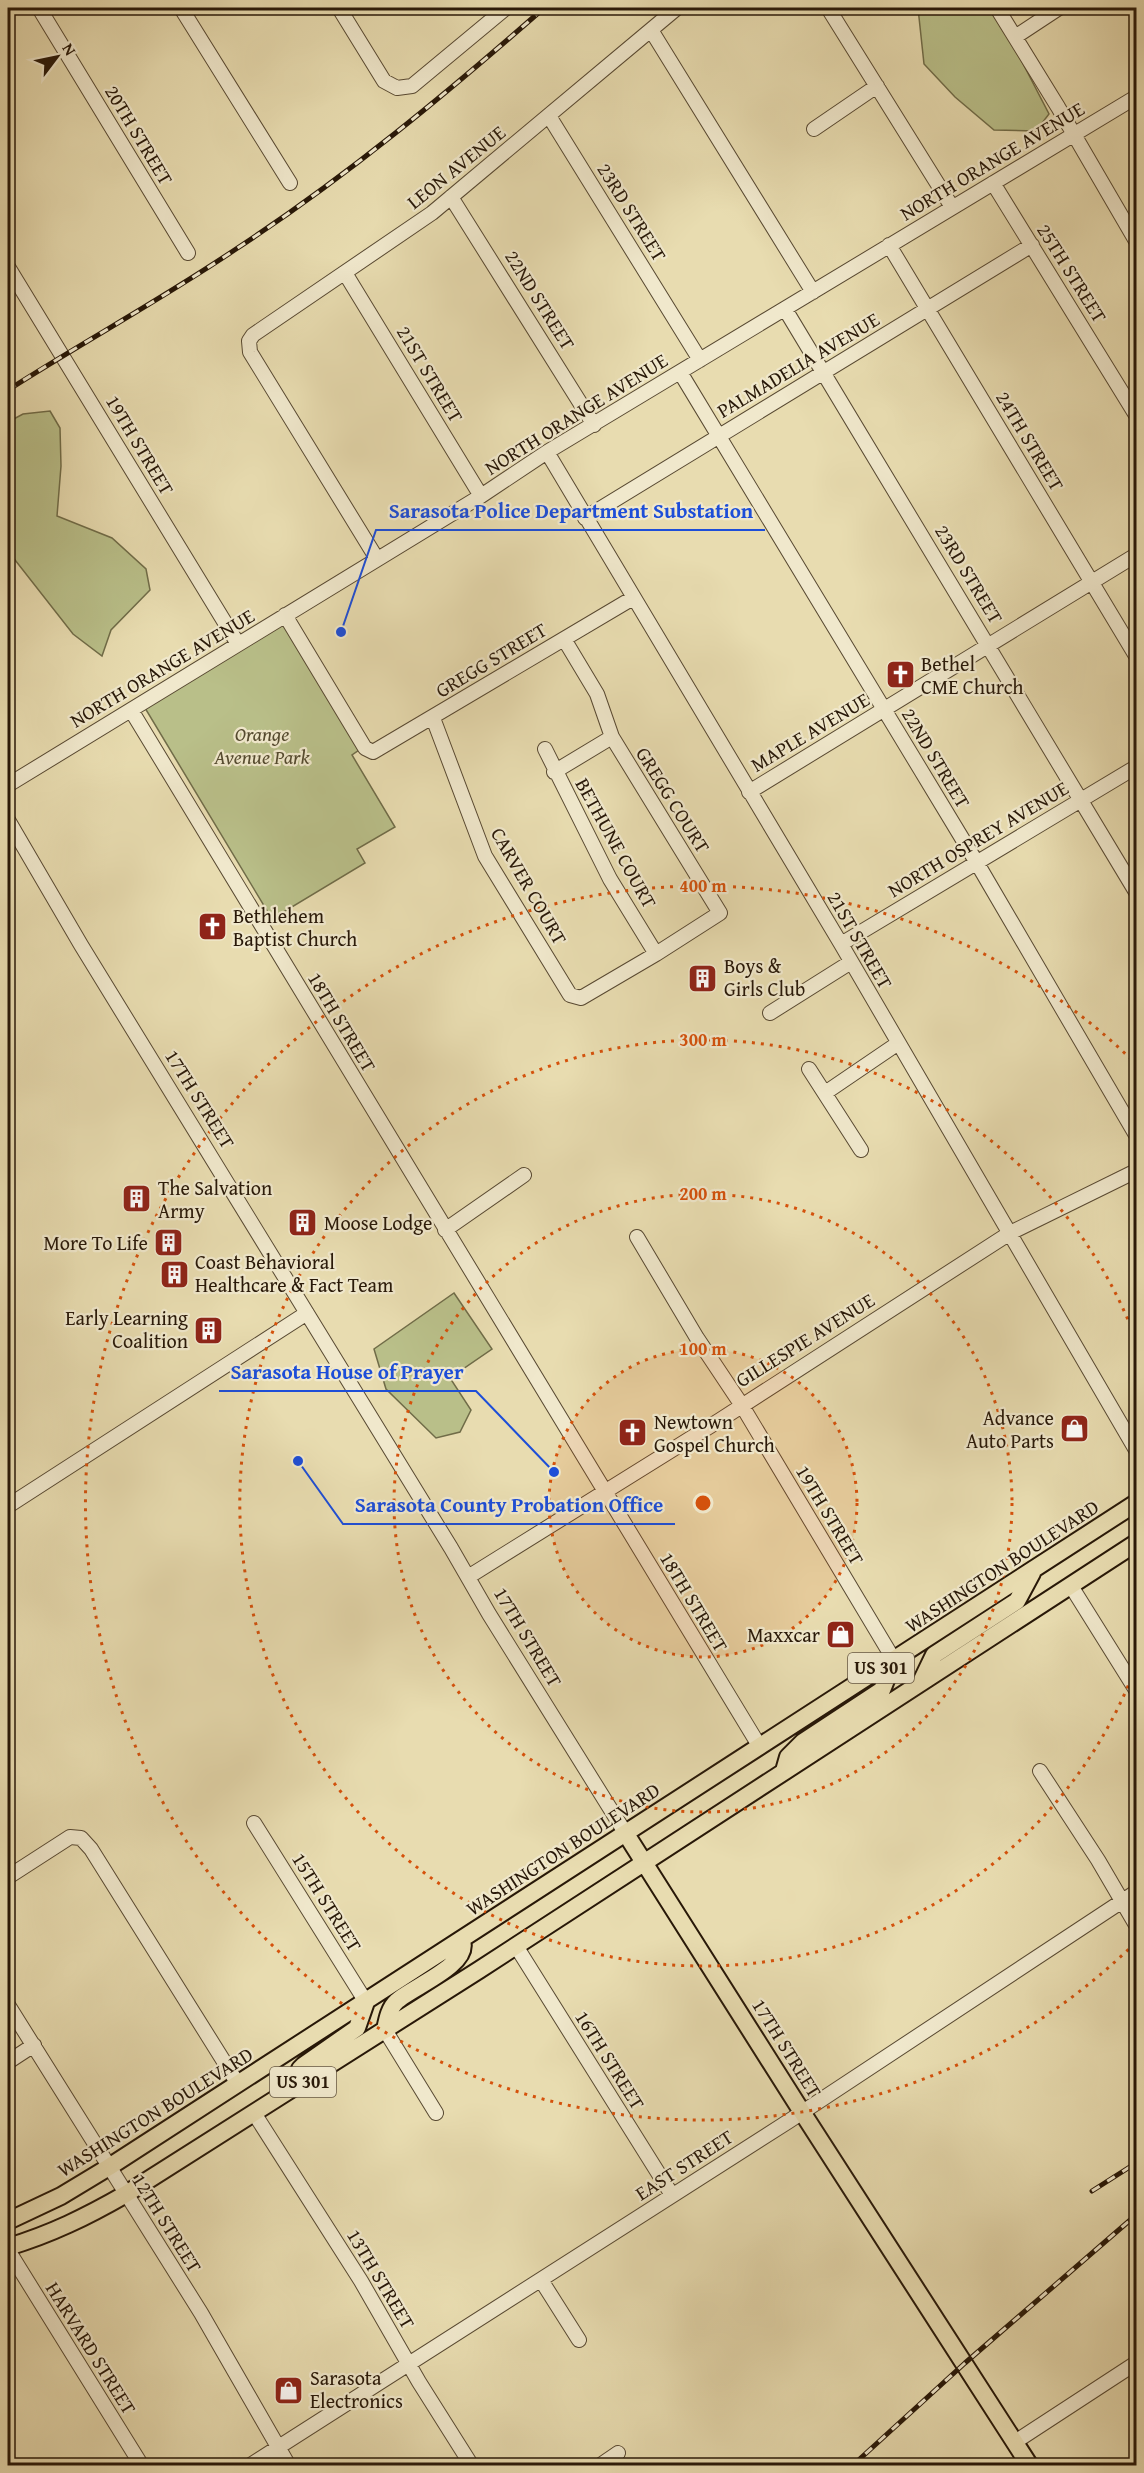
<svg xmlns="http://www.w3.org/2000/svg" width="1144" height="2473" viewBox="0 0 1144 2473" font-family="'Gentium Book Plus',serif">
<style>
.green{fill:#b9bf89;stroke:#706c48;stroke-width:1.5}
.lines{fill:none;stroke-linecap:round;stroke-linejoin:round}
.minor-casing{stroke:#584932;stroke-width:16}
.major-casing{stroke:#281808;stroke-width:20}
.minor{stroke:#f0e8cc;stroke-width:14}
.major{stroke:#e8dcb0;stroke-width:16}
.rail-casing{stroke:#281808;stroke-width:5}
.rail{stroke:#f0e8cc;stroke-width:3;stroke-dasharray:9;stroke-linecap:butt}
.ring{fill:none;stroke:#d5520c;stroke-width:3;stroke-dasharray:3 6}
.labels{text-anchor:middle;stroke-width:4.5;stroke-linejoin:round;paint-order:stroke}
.shield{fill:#f0e8cc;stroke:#645643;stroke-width:1.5}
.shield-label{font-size:18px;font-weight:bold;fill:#281808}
.street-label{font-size:20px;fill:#281808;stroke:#f0e8cc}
.poi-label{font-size:20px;fill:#281808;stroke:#f0e8cc;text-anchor:start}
.park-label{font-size:20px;font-style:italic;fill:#544a2f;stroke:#f0e8cc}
.centre{fill:#d5520c;stroke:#f0e8cc;stroke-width:3}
.ring-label{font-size:18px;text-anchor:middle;font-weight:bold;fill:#d5520c;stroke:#f0e8cc;stroke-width:4.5;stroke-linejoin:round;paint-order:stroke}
.leader{fill:none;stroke:#1d4ed8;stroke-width:2}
.callout-dot{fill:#1d4ed8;stroke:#f0e8cc;stroke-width:2}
.callout-label{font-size:21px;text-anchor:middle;font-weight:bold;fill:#1d4ed8;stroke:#f0e8cc;stroke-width:4.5;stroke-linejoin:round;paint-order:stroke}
</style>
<rect width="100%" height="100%" fill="#e8dcb0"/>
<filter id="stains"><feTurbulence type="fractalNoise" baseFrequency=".00333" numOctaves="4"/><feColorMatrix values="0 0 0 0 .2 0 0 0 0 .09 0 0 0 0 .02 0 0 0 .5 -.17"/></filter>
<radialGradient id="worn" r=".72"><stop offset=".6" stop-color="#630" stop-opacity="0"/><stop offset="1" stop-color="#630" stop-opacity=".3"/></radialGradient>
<path class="green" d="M918,8H990L1018,54L1049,114L1036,131L994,130L955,97L924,64Z
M50,411L60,428L61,466L57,516L112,538L146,569L150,590L111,630L102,656L73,634L8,551V422L23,414Z
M284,624L359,750L352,755L395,827L357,849L365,863L272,919L145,708Z
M454,1293L492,1349L450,1378L471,1410L460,1432L436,1438L386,1389L374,1349Z"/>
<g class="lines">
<defs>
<path id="minor" d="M39,8L188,253
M181,8L290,183
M339,8L384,81L397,88L412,86L506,8
M828,8L952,207
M997,8L1058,107L1136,241
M651,30L813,292
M1015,37L1059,8
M549,116L700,360
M814,129L877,86
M993,183L1136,415
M451,197L594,425
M889,245L1136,656
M8,267L238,644
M345,273L481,496
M785,309L1136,892
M680,372L977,863L1136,1135
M547,452L841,944L1136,1450
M585,518L1032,245
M377,559L250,352L249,341L253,335L432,213L677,8
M285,615L365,748L373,752L633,598
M131,710L760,1747
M433,718L485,856L570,995L581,998L656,954L720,913L612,737L597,694L564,639
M545,749L610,879L656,954
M554,772L612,737
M8,785L481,496L547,452L1136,97
M749,792L1136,555
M8,820L81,945L451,1548L489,1614L626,1834
M841,944L1136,767
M770,1013L851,962
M809,1069L861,1150
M825,1093L897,1044
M445,1230L524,1175
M637,1237L697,1338L741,1404L894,1660
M8,1506L307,1313
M468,1577L720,1420L1010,1233L1136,1171
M1071,1586L1136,1690
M1040,1771L1098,1860L1136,1925
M254,1823L366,2002
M8,1877L70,1837L81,1838L91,1849L238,2084
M516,1946L672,2195
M8,2005L201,2313L289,2466
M385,2030L436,2113
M8,2062L34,2045
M254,2113L361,2281L419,2382L472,2466
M8,2250L142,2466
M541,2280L579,2340
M1015,2442L1136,2363
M249,2466L789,2121L1136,1892
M599,2466L618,2453"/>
<path id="major" d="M921,1682L934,1655L1017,1601L1032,1573
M784,1771L788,1757L803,1742L882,1690L894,1660
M626,1834L802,2112L1030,2466
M385,2030C387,2020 389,2008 397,2001C412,1987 470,1965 462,1941
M294,2088L300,2069L304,2065L357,2028L366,2002
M8,2221L61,2196L109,2167L1136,1503
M8,2247C51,2234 86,2217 126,2194L479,1970L1136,1543"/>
</defs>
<use href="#minor" class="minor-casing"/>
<use href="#major" class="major-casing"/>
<use href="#minor" class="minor"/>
<use href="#major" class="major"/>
<defs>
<path id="rail" d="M8,390C83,342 162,299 236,249C346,177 446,94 544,8
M1092,2191L1136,2163
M852,2466L965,2363L1136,2215"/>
</defs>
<use href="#rail" class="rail-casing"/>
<use href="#rail" class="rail"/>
</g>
<circle cx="703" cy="1503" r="154" fill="#d5520c" fill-opacity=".12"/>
<g class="ring">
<circle cx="703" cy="1503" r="154"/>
<circle cx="703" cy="1503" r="309"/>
<path d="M1135 1669A463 463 0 1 1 1135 1337"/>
<path d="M1135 1943A617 617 0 1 1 1135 1063"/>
</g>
<defs>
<symbol id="church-square" viewBox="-11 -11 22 22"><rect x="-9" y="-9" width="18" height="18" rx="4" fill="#8f2418" stroke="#f0e8cc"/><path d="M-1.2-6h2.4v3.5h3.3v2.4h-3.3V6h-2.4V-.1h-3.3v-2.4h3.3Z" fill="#fff"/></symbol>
<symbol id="building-square" viewBox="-11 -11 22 22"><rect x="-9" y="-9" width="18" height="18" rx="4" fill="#8f2418" stroke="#f0e8cc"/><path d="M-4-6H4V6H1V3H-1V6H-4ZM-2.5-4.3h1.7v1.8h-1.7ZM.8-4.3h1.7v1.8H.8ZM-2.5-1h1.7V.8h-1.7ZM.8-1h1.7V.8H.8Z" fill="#fff"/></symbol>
<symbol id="shop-square" viewBox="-11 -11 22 22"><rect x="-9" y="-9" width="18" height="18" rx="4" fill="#8f2418" stroke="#f0e8cc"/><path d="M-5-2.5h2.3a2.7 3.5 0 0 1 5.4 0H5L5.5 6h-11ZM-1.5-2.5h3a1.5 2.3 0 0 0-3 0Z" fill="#fff"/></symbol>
</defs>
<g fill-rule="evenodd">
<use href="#church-square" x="884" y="658" width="33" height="33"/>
<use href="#church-square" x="196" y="910" width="33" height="33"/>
<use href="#building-square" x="686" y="962" width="33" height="33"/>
<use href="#building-square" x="120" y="1182" width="33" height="33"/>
<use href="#building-square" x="286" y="1206" width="33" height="33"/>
<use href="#building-square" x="152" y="1226" width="33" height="33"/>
<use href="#building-square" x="158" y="1258" width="33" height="33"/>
<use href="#building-square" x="192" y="1314" width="33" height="33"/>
<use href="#shop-square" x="1058" y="1412" width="33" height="33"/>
<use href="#church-square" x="616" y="1416" width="33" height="33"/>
<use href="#shop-square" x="824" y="1618" width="33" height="33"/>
<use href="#shop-square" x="272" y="2374" width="33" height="33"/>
</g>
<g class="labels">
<g class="shield">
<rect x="848" y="1653" width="66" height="30" rx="4.5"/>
<rect x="270" y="2067" width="66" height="30" rx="4.5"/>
</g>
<g class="shield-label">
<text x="881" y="1674">US 301</text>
<text x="303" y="2088">US 301</text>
</g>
<g class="street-label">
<text transform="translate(139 135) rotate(59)" y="7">20TH STREET</text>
<text transform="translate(992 161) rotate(-31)" y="7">NORTH ORANGE AVENUE</text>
<text transform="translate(456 167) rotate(-39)" y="7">LEON AVENUE</text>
<text transform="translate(632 212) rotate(58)" y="7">23RD STREET</text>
<text transform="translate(1072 273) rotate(58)" y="7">25TH STREET</text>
<text transform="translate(540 300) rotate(58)" y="7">22ND STREET</text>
<text transform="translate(798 365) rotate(-31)" y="7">PALMADELIA AVENUE</text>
<text transform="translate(430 374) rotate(59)" y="7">21ST STREET</text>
<text transform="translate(576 414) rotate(-32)" y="7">NORTH ORANGE AVENUE</text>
<text transform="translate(1030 441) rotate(59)" y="7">24TH STREET</text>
<text transform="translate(140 445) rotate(59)" y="7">19TH STREET</text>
<text transform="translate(969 574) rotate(59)" y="7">23RD STREET</text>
<text transform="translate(491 660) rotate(-31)" y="7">GREGG STREET</text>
<text transform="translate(162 668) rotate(-31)" y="7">NORTH ORANGE AVENUE</text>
<text transform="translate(810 732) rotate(-31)" y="7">MAPLE AVENUE</text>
<text transform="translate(936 758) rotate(59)" y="7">22ND STREET</text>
<text transform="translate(673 800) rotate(58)" y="7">GREGG COURT</text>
<text transform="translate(978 839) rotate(-31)" y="7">NORTH OSPREY AVENUE</text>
<text transform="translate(616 843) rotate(61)" y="7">BETHUNE COURT</text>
<text transform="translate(529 886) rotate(60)" y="7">CARVER COURT</text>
<text transform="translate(860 940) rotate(60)" y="7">21ST STREET</text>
<text transform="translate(342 1022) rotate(59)" y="7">18TH STREET</text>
<text transform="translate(200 1099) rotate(58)" y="7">17TH STREET</text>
<text transform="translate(805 1340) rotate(-32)" y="7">GILLESPIE AVENUE</text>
<text transform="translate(830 1515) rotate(59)" y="7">19TH STREET</text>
<text transform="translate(1002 1566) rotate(-33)" y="7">WASHINGTON BOULEVARD</text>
<text transform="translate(694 1602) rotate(59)" y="7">18TH STREET</text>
<text transform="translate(528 1637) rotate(59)" y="7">17TH STREET</text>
<text transform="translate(563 1849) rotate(-33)" y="7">WASHINGTON BOULEVARD</text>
<text transform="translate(327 1902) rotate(58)" y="7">15TH STREET</text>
<text transform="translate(787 2048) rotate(58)" y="7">17TH STREET</text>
<text transform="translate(610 2060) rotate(58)" y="7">16TH STREET</text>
<text transform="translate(155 2112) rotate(-32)" y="7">WASHINGTON BOULEVARD</text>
<text transform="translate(684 2165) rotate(-33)" y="7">EAST STREET</text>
<text transform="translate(167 2223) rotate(58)" y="7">12TH STREET</text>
<text transform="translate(381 2279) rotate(59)" y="7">13TH STREET</text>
<text transform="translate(91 2348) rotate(58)" y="7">HARVARD STREET</text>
</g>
<g class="poi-label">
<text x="921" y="671">Bethel<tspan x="921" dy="23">CME Church</tspan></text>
<text x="233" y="923">Bethlehem<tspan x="233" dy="23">Baptist Church</tspan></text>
<text x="724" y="973">Boys &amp;<tspan x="724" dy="23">Girls Club</tspan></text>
<text x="158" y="1195">The Salvation<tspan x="158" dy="23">Army</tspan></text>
<text x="324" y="1230">Moose Lodge</text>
<text x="148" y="1250" text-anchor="end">More To Life</text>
<text x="195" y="1269">Coast Behavioral<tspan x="195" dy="23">Healthcare &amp; Fact Team</tspan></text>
<text x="188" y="1325" text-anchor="end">Early Learning<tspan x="188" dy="23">Coalition</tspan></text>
<text x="1054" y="1425" text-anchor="end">Advance<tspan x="1054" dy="23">Auto Parts</tspan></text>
<text x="654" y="1429">Newtown<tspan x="654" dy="23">Gospel Church</tspan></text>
<text x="820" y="1642" text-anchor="end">Maxxcar</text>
<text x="310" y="2385">Sarasota<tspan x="310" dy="23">Electronics</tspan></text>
</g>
<g class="park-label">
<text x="262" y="741">Orange<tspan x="262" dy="23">Avenue Park</tspan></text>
</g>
</g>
<circle cx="703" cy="1503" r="9" class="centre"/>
<g class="ring-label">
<text x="703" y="892">400 m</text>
<text x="703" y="1046">300 m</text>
<text x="703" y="1200">200 m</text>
<text x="703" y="1355">100 m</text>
</g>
<path class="leader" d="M341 632L376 530H765M554 1472L476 1391H219M298 1461L343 1524H675"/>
<g class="callout-dot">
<circle cx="341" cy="632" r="6"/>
<circle cx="554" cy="1472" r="6"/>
<circle cx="298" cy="1461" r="6"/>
</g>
<g class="callout-label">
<text x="571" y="518">Sarasota Police Department Substation</text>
<text x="347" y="1379">Sarasota House of Prayer</text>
<text x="509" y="1512">Sarasota County Probation Office</text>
</g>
<rect width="1144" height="2473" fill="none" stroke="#e8dcb0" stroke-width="30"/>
<rect x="9" y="9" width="1126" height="2455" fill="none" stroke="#281808" stroke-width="3"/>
<rect x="15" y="15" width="1114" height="2443" fill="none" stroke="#281808" stroke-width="1.5"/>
<g transform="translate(57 57) rotate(58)" stroke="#f0e8cc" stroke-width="4.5" paint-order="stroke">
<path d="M0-4.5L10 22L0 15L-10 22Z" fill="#281808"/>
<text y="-9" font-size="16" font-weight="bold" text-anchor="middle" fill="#281808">N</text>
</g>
<rect width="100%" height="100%" filter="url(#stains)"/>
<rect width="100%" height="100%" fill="url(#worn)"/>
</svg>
